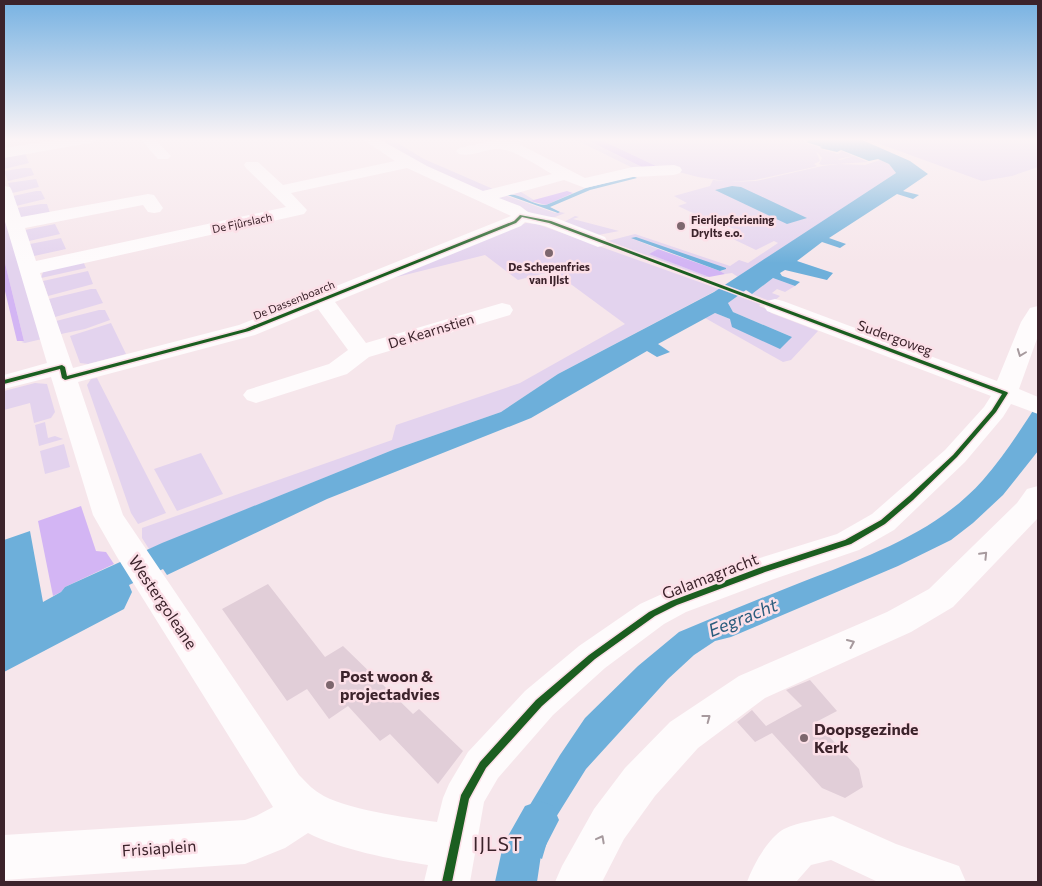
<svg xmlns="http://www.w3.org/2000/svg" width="1042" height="886" viewBox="0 0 1042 886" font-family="Commissioner,sans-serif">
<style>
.green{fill:#e3d3ee}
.forest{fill:#d3b5f4}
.water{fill:#6dafda}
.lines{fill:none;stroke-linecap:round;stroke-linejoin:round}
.canal{fill:#6dafda;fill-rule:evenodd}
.building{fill:#e1ced8}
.minor{fill:#fefbfc;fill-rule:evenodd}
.cycleway-casing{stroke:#fce0e8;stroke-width:3}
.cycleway{fill:#1b5e20;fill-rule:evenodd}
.oneway{stroke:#a79a9e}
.poi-dot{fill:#7d676e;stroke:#fce0e8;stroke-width:2}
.labels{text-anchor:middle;stroke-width:5;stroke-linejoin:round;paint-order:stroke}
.far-poi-label{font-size:11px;font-weight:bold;fill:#3c232b;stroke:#fce0e8;text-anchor:start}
.far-street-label{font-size:11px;fill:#3c232b;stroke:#fce0e8}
.street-label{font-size:14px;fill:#3c232b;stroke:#fce0e8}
.near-street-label{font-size:16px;fill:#3c232b;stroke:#fce0e8}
.near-poi-label{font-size:16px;font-weight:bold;fill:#3c232b;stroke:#fce0e8;text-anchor:start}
.near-water-label{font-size:18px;font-style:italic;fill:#2a5c7d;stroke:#fce0e8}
.near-quarter-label{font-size:19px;letter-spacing:1px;fill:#3c232b;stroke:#fce0e8}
</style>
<rect width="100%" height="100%" fill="#f6e6eb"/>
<path class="green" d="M378,139H391L424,159L493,189L479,192L448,179Z
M574,139H584L646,169L637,170Z
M599,139H788L798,144L790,139L806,141L804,143L819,147L817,148L838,154L842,151L853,156L838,159L840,160L854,156L868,162L822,165L819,164L822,158L816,151L820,161L814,164L817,166L814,167L755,180L728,182L756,181L822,166L839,164L865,165L880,160L889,164L896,173L738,277L732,273L725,274L720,271H724L631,238L658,249L650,254L709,277H704L608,241L635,234L730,266L739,260L748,263L778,243L774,241L756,250L733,239L745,234L717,221L712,222L678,206L687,203L674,196L710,186L713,180L725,181L698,177L656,166Z
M866,139H1038V167L1012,176L982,181Z
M24,151L29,163L4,169V155Z
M24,168H31L34,175L8,181L4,171Z
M36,179L39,187L12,193L8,183Z
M36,191H41L45,199L16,206L13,196Z
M521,192L534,200L530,201L513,194L507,196L555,213L560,212L565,213L555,217L543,218L498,199L500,195Z
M41,204H47L50,213L21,218L17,208Z
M575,216L579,217L573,219L619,231L593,236L564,222Z
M4,217L42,339L25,343L21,342L24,341L4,259Z
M526,223L537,224L719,289L558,374L501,412L395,449L149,549L142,538V528L392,440L396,425L520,383L625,324L553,271L518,280L485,255L373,283Z
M55,224L60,234L29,241L25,230Z
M61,238L66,249L34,256L30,244Z
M83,261L86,268L41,278L43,272Z
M88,271L93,284L48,296L43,281Z
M773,278L795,286L785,292L777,289L772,293L780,296L774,301L801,313L752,294Z
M91,289H96L103,303L55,317L49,299Z
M738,296L761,304L759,306L769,310L771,313L818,331L791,360L783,362L705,318L715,313L730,319L792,337L733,312L728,303Z
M99,310H105L110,320L85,329L61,334L56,321Z
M111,323L126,354L88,364L80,363L70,336Z
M97,378L166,513L138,524L131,513L87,385L91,379Z
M35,383L47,384L55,412L51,418L34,423L30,403L4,410V391Z
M45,422L48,438L55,436L63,439L39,446L35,425Z
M64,444L70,467L45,474L40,451Z
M201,453L223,494L177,511L154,469Z"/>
<path class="forest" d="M585,139H599L656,166L646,169Z
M567,191L573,193L546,205L530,201Z
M658,249L720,271L725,274L709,277L649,254Z
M4,259L24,341H17L4,287Z
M81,506L96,551L106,552L114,564L65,587L61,592L53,596L38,521Z"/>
<path class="water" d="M802,139H860L910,161L928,174L903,191L919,195L913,199L897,194L829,238L846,244L840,248L822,242L797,261L833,273L827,280L785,270L780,273L782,276L800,282L795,286L773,278L752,294L746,290L728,303L733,312L792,337L780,349L732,327L730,319L715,313L658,344L670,352L657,357L647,351L531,418L327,499L167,575L163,569L129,585L132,592L124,609L4,672V540L30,531L43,602L61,592L65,587L162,543L395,449L501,412L558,374L714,292L896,173L889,164L878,159L869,161L841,150L837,152L820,148L822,147L806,142L809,141Z
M633,176L637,178L590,190L550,207L560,212L558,213L507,195C520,192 532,206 546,205L586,188Z
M732,186L741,187L807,218L787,224L715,190Z
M636,237L726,268V269L720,271L631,238Z
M1038,403V451L1003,495L973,523L951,540L898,566L731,637L715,641L694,655L668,679L586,769L553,822L542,859L507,843L560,755L585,718L638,666L679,632C720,615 761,598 802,582C866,557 936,533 983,480C1004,456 1021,429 1038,403Z"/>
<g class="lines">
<path class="canal" d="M539,801L553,806L559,820L541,855L537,882H495L502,850L508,836L525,806Z"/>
</g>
<path class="building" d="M268,584L325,657L343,646L413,714L419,709L463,751L438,784L390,734L380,741L348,706L329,719L307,689L287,701L222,609Z
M810,680L837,711L816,722L859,769L863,787L845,798L822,788L772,733L755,742L737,722L752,710L766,726L802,706L786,690Z"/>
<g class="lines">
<path class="minor" d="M62,139H97L95,142L90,143L4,158V148Z
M140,139H155L171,156L168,159H158Z
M362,139H379L427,166L483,191L552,174C538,166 514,149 498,149C485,149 472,157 459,154L456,151L459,148L496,140L523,139L519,144L585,178L633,167L674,165L680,167L682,170L680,173L674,175L633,177L585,188L564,180L499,198L520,206L528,212L556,218L605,237L607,241L605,245L598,247L545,226L525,222L521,226L335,302L366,343L502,303L510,305L513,310L510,315L369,357L347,374L256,403L247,400L243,395L247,390L329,364L348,350L318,309L255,335L78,382L123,515L299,775C305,781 312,789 319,793C342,809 409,818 437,822L443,798L449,784L468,752L525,691L579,646L640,604L662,594L750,561L837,534L872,514L945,450L984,407L991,396L767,311L764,306L767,301L775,299L783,301L997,381L1021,322L1030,308L1038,306V336L1019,389L1038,397V414L1011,404L1003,417L965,462L894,530L859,550L774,579L686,612L664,624L605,668L553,715L498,778L484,802L470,882H424L428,865C394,860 338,849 308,833L285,848L245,864L4,880V835L245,820L256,816L273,807L117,557L93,515L51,377L4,389V375L47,363L4,218V186L10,187L12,191L21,217L148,194L154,195L163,208L160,212L154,213L148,212L143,205L25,228L36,261L286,207L246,168L244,165L246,162H258L283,185L395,161ZM407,168L511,216L239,325L73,368L40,273L304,214L307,210L291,193Z
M1038,486V518L953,607L911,632L765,698L698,748L655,796L624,839L602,882H555L562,866L594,809L625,768L670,722L739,676L887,612L929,589L1017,503L1027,489Z
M833,816L896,844L959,866L966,882H878L831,860L811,865L796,882H747C753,865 768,838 784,829C799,822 817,820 833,816Z"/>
<defs>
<path id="cycleway" d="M520,215L551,221L1007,392L1008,393L996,412L957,457L913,500L885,524L851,544L765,572L677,605L655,616L595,659L542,706L486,768L469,799L452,882H442L461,795L480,762L536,700L589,655L649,612L671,601L759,568L845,540L881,520L909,496L953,455L992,410L1002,394L549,223L522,217L516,223L249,331L65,380L62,378L60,369L4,384V380L62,365L65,367L67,376L245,329L514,221Z"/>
</defs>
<use href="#cycleway" class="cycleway-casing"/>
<use href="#cycleway" class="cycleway"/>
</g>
<defs><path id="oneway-chevron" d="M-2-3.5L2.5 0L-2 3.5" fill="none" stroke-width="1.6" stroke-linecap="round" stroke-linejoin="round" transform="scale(1.25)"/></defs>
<g class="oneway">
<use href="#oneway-chevron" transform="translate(1021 353) rotate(111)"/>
<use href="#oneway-chevron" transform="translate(984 555) rotate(-46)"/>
<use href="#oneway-chevron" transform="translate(851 643) rotate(-24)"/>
<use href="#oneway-chevron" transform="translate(707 718) rotate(-37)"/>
<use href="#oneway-chevron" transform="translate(601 839) rotate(-62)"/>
</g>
<linearGradient id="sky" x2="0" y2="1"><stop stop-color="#77b2e2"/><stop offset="0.53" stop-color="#fbf4f6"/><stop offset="1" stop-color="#fbf4f6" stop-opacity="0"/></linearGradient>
<rect width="1042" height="263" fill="url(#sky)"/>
<g class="poi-dot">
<circle cx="681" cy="226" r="5"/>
<circle cx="549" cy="253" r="5"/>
<circle cx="330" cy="685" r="5"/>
<circle cx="804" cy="738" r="5"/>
</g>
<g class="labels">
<g class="far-poi-label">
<text x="691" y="224">Fierljepferiening<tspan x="691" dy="13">Drylts e.o.</tspan></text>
<text x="549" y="271" text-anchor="middle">De Schepenfries<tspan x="549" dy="13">van IJlst</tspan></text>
</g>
<g class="far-street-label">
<text transform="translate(242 223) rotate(-12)" y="4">De Fjûrslach</text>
<text transform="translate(294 300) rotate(-22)" y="4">De Dassenboarch</text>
</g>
<g class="street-label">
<text transform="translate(431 331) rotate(-17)" y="5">De Kearnstien</text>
<text transform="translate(895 338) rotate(20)" y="5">Sudergoweg</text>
</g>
<g class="near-street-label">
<text transform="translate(710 576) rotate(-21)" y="6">Galamagracht</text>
<text transform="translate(163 602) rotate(56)" y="6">Westergoleane</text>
<text transform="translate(159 848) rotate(-4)" y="6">Frisiaplein</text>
</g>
<g class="near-poi-label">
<text x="340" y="682">Post woon &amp;<tspan x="340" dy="18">projectadvies</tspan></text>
<text x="814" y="735">Doopsgezinde<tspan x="814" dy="18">Kerk</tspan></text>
</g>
<g class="near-water-label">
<text transform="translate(743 618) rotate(-22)" y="6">Eegracht</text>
</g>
<g class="near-quarter-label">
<text x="498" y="851">IJLST</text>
</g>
</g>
<rect width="1042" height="886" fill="none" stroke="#3c232b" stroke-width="10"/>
</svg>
